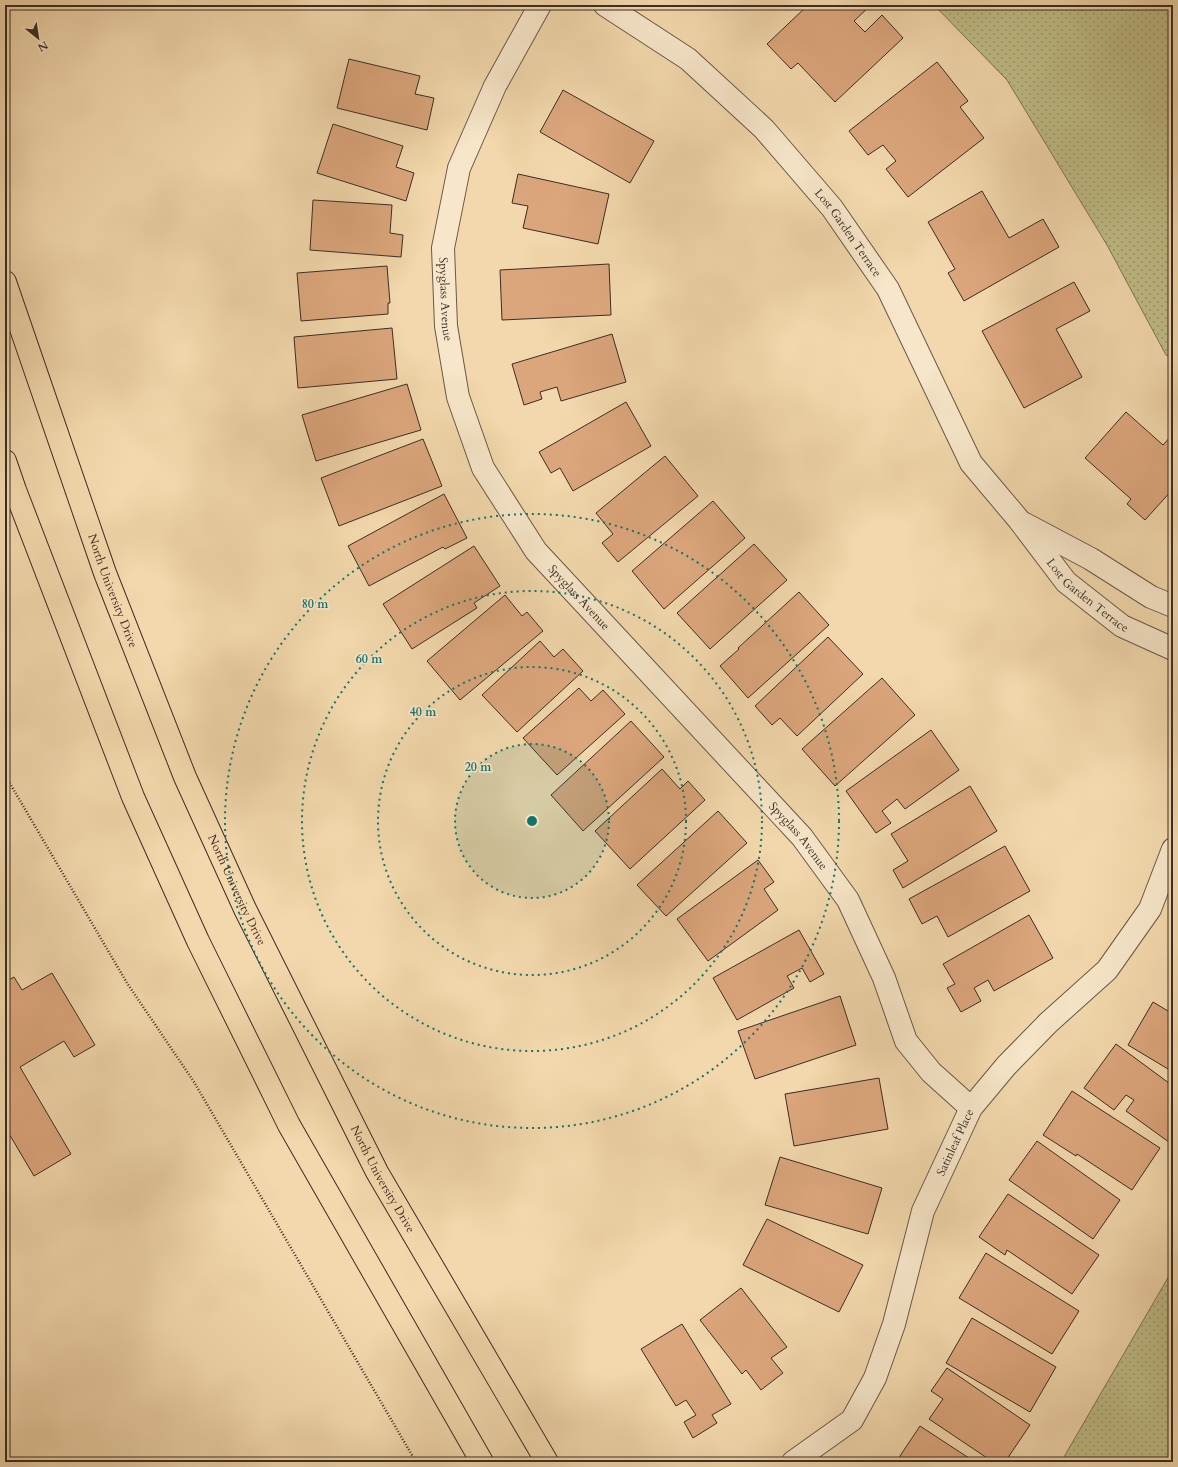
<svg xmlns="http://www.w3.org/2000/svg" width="1178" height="1467" viewBox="0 0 1178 1467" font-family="Cardo,serif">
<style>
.grass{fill:url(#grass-dots);stroke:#7e7556}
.building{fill:#dca67c;stroke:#3b2d27}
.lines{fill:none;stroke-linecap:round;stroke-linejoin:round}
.minor-casing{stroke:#695848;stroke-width:24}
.major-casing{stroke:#3b2d27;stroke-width:24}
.path{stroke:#3b2d27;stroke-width:2.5;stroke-dasharray:1 2;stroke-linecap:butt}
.minor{stroke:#f7e6c9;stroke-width:22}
.major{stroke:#f2d8ac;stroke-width:22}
.ring{fill:none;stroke:#0f766e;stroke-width:2;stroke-dasharray:2 4}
.labels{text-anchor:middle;stroke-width:3.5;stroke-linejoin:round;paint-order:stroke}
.street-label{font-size:12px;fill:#3b2d27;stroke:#f7e6c9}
.centre{fill:#0f766e;stroke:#f7e6c9;stroke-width:2}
.ring-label{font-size:12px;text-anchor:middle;font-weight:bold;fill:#0f766e;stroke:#f7e6c9;stroke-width:3.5;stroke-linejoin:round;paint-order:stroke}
</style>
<defs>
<pattern id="grass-dots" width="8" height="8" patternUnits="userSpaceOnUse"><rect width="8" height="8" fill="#c0bd86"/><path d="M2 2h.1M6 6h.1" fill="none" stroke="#9d9a6e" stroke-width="1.8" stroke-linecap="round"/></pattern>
</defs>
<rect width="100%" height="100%" fill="#f2d8ac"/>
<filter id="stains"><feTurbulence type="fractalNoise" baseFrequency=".005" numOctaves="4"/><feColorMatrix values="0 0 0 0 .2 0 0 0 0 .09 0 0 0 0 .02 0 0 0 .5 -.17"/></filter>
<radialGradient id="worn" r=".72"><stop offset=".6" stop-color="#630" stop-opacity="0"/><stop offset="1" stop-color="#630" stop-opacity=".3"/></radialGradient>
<path class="grass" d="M934,5H1173V359L1166,355L1107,245L1007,80Z
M1173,1269V1462H1061Z"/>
<path class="building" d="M808,5H871L854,21L865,32L882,15L903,38L835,102L798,63L791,69L767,44Z
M349,59L420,76L415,94L434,98L427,130L337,108Z
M937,62L968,101L960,107L984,138L908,197L886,169L896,161L883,145L868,155L849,131Z
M563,90L654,141L630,183L540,132Z
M333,124L403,146L396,167L414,173L406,201L317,173Z
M518,174L609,194L598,244L523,228L528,206L512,203Z
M982,191L1009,238L1043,219L1059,247L964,301L948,273L955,269L928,222Z
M313,200L392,205L390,233L403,235L401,257L310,250Z
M609,264L611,315L502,320L500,270Z
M387,266L390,303H388V314L301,321L297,273Z
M1074,282L1090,311L1056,329L1082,377L1024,408L982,331Z
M392,328L397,379L298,388L294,337Z
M612,334L626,382L561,401L557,387L540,392L542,399L524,405L512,364Z
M407,384L421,430L316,461L302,415Z
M626,402L651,446L573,491L560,468L551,473L539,452Z
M1126,412L1163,445L1173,434V489L1145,520L1127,504L1131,499L1085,458Z
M423,439L442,486L339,526L321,478Z
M665,456L698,496L618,562L602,543L613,534L596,513Z
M444,494L467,538L445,549L443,547L369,586L348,546Z
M713,501L745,538L664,609L632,571Z
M754,544L787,580L710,649L677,613Z
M474,546L500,586L474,603L477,608L412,649L383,604Z
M799,592L829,625L748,698L720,666L739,649L738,648Z
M505,595L522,616L527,612L543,631L460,700L427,661Z
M828,637L863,674L797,736L780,718L772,725L755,706Z
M540,641L554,657L563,649L583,671L517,732L482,695Z
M882,678L915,715L835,786L802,749Z
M579,688L591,701L603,690L625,714L557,775L523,738Z
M631,721L664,757L583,831L551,795Z
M931,730L959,770L905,809L897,799L882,811L891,823L876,833L846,791Z
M662,769L680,789L688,781L705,800L630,869L595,831Z
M970,786L997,831L903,888L893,870L908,861L891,834Z
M718,811L747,843L666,916L637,885Z
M1005,846L1030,891L948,937L937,916L922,924L909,899Z
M758,860L774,882L764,889L778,910L708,961L677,919Z
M1029,915L1053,958L994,991L988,980L974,988L981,1001L961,1012L947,988L955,984L943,964Z
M799,930L824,974L810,982L802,968L787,976L794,988L737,1020L713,978Z
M52,973L95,1045L74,1057L64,1041L20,1067L71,1154L34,1176L5,1127V982L14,977L22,990Z
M840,996L856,1045L755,1079L738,1031Z
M1153,1002L1173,1014V1072L1128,1045Z
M1116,1044L1173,1086V1145L1126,1111L1134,1100L1126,1095L1114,1110L1084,1088Z
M879,1078L888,1129L794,1146L785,1094Z
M1072,1091L1160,1148L1132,1190L1077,1154L1076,1156L1043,1135Z
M1037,1141L1120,1200L1093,1239L1009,1180Z
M780,1157L882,1188L868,1234L765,1205Z
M1008,1194L1099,1255L1072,1294L1007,1250L1005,1255L979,1237Z
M767,1219L863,1265L839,1312L743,1265Z
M986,1253L1079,1311L1052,1354L959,1298Z
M741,1288L787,1347L771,1358L783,1373L761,1390L746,1370L742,1374L700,1320Z
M972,1318L1056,1367L1030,1412L946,1363Z
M682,1324L731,1404L712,1415L717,1423L693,1438L684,1422L696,1415L686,1400L676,1406L641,1349Z
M947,1368L1030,1425L1005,1462H993L929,1419L943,1399L931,1391Z
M920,1426L975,1462H896Z"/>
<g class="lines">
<defs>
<g id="minor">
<path id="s1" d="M540,5L495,86L459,168L443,248L446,326L458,397L483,468L536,551L802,837L848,900L884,978L906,1041L931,1072L971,1108"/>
<path id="s2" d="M605,5L688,59L764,129L832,208L888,289L971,463L1019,520L1066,582L1122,626L1173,649"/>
<path d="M1025,524L1091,559L1151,597L1173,606"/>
<path id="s3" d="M793,1462L852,1420L875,1378L894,1324L923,1211L971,1108L1006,1066L1048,1023L1107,970L1150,909L1173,849"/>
</g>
<g id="major">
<path id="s4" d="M5,282L105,573L185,777L245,909L377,1172L547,1462"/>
<path d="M5,461L15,490L133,797L198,941L289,1125L482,1462"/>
</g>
</defs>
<use href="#minor" class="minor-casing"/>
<use href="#major" class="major-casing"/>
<path class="path" d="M5,775L127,983L194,1082L416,1462"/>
<use href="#minor" class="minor"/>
<use href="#major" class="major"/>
</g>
<circle cx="532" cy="821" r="77" fill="#0f766e" fill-opacity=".12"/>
<g class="ring">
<circle cx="532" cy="821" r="77"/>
<circle cx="532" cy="821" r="154"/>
<circle cx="532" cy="821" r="230"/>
<circle cx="532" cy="821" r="307"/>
</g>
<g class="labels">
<g class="street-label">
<text dy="4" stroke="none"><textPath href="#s2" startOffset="336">Lost Garden Terrace</textPath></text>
<text dy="4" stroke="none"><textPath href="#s1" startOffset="315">Spyglass Avenue</textPath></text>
<text dy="4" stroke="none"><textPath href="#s4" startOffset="327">North University Drive</textPath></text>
<text dy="4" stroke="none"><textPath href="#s2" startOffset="775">Lost Garden Terrace</textPath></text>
<text dy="4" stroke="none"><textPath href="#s1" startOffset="651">Spyglass Avenue</textPath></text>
<text dy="4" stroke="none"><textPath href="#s1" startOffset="975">Spyglass Avenue</textPath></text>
<text dy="4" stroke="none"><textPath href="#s4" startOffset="651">North University Drive</textPath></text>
<text dy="4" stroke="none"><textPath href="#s3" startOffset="370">Satinleaf Place</textPath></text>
<text dy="4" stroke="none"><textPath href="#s4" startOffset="975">North University Drive</textPath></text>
</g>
</g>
<circle cx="532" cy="821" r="6" class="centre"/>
<g class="ring-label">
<text x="315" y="608">80 m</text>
<text x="369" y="663">60 m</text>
<text x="423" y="716">40 m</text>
<text x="478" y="771">20 m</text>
</g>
<rect width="1178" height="1467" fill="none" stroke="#f2d8ac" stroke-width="20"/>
<rect x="6" y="6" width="1166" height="1455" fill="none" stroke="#3b2d27" stroke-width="2"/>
<rect x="10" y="10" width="1158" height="1447" fill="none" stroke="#3b2d27"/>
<g transform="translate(38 38) rotate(150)" stroke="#f7e6c9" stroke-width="3" paint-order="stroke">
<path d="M0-3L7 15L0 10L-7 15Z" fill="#3b2d27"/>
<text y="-6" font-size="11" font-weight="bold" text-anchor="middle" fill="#3b2d27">N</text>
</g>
<rect width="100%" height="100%" filter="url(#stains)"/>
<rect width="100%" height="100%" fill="url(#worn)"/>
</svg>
